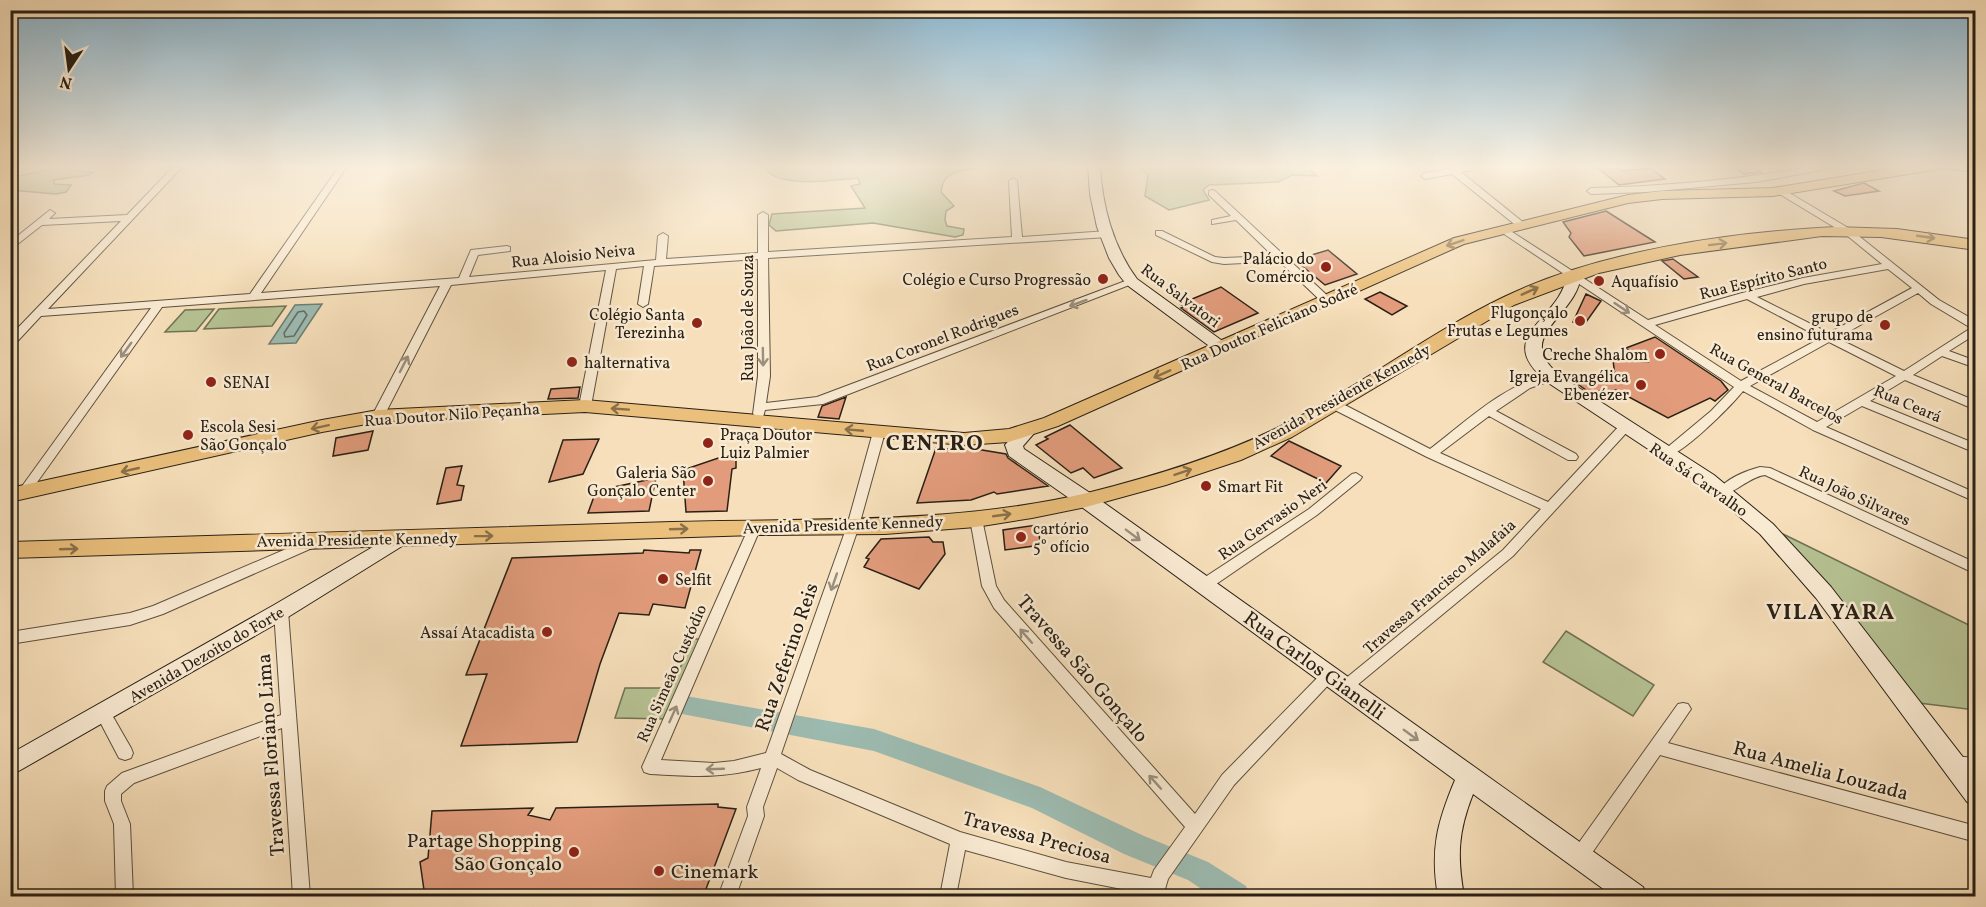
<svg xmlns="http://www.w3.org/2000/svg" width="1986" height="907" viewBox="0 0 1986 907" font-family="Vollkorn,serif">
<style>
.green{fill:#b6c394;stroke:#707254;stroke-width:1.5}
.water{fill:#9dbcb2;stroke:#6f7e73;stroke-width:1.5}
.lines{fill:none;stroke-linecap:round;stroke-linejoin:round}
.shore{stroke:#636e64;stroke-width:1.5}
.stream-far1{stroke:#6f7e73;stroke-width:2}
.stream{stroke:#6f7e73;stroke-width:4}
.river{fill:#9dbcb2;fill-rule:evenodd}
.building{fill:#e29c7c;stroke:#292015;stroke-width:1.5}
.street-casing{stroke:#5c503e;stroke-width:2}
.secondary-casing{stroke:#292015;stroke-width:2}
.primary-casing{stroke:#292015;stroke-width:2}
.street{fill:#f9ead2;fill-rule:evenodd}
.secondary{fill:#f9ead2;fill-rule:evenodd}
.primary{fill:#ebc07d;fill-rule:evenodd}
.oneway{stroke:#8a7049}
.oneway2{stroke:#9b8f7d}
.poi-dot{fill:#8f2418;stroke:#f9ead2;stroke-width:2}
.labels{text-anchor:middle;stroke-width:5;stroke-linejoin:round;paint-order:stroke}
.street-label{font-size:16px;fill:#292015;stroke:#f9ead2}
.poi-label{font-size:16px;fill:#292015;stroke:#f9ead2;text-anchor:end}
.near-street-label{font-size:20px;fill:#292015;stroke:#f9ead2}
.near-poi-label{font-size:20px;fill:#292015;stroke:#f9ead2;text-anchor:end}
.district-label{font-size:22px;font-weight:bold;letter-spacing:1.5px;fill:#292015;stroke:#f9ead2}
</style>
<rect width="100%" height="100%" fill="#f6dfba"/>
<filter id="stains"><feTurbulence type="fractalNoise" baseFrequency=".00333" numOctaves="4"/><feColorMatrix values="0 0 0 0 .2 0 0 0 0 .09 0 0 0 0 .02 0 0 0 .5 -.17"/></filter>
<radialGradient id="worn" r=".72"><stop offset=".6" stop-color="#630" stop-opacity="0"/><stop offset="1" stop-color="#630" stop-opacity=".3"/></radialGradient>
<path class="green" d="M76,165L77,171L94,172L89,175L54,180V184L71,185L66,192L56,194L11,190V171L15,176C36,175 54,165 76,165Z
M780,165H1023C1003,169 967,165 950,175C944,178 942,185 941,192L954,206L946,211L945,220L947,226L964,229L963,235L955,237L873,223L776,231L769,225L772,214L865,208L851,186L860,184L858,178C834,180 785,188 767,171V167L776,169Z
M1136,165H1305L1317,176L1292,175L1278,182L1209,185L1203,190L1209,200L1169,210L1145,196L1148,175Z
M286,306L272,326L204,329L219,309Z
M214,309L196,331L165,332L185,310Z
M1783,534L1975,628V710L1919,703Z
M1566,631L1654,685L1633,716L1543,662Z
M693,639H701L667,719L615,718L625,688H671Z"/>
<path class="water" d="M322,304L296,343L269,344L295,305Z"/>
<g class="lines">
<path class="shore" d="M304,311L307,315L294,336L285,337L284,333L298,312Z"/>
<path class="stream-far1" d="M1970,169L1976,180"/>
<path class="stream" d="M1195,881L1204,875"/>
<path class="river" d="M686,696L874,729L1040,787L1144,836L1208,862L1246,886L1250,896H1212L1188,880L1124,854L1032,808L874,751L677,713L674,706L677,699Z"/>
</g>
<path class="building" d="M1594,165H1615L1622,171L1650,168L1665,179L1619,185Z
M1732,165H1751L1761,172L1744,174Z
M1864,183L1879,191L1845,196L1834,191Z
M1606,211L1655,242L1584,256L1569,237L1571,233L1563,222Z
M1328,250L1357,274L1325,285L1295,260Z
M1673,259L1698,277L1684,279L1662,261Z
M1221,287L1258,313L1214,332L1181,308L1184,307L1180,304Z
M1380,292L1407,306L1392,315L1365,299Z
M1586,294L1601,301L1584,325L1573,322Z
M1655,337L1721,381L1728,390L1715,401L1710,398L1668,418L1616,390L1589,392L1576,383L1615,376L1613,360L1647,362L1626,348Z
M580,387L578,398L548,399L551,389Z
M846,397L839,419L818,417L822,406Z
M1070,425L1122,468L1094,478L1083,468L1071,473L1036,445L1048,439L1045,437Z
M373,431L368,450L333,456L336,438Z
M599,439L583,474L549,482L563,440Z
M1289,441L1341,466L1326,483L1271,456Z
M964,447L1006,454L1008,458L1048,486L997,494L994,492L971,500L917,503L936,448L963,450Z
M736,452V468L732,469L727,511L686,512L683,470Z
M462,466L457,485L464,486L461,500L437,504L446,468Z
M656,478L649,511L588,513L596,491Z
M1037,525L1041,545L1005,550L1003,530Z
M929,537L933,542H943L945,554L919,589L864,567L869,559L866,558L881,539Z
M644,550L689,553L690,550H701L685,608L653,604L649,615L619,613L600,664L577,742L461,746L487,674L466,675L512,558L643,553Z
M718,804V807L736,809L703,897H425L420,862L428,858L432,811L533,808L528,815L550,820L556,808Z"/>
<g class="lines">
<defs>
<path id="street" d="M175,165H184L48,309L250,294L340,165H348L261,293L459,278L471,250L507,246L510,247V251L478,255L469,277L656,260L658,236L663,233L668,236L666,259L758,253V215L763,212L768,215V252L1012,237L1009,181L1013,178L1017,181L1022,237L1108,231L1113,234L1108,237L768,258L770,376L766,403L817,397L1128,280H1136L1137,282L823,404L765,410L763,417L759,418L753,414L758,376V259L654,266L648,304L643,307L638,304L644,266L616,269L591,406L585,410L579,406L606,270L451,285L384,416L378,420L372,416L440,286L162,307L28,495H20L18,492L20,489L151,308L41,316L14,345L10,346V336L121,221L42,225L10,250V242L50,210L55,213L49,219L127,215Z
M1470,165L1473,166V170L1461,172L1524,223V227H1518L1452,174L1425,179L1421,176L1425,173Z
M1819,165H1838L1834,168L1756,182L1646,192L1591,194L1587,191L1591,188C1668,186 1744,179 1819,165Z
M1781,188L1850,229L1939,300L1976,321V334L1949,351L1976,361V368L1942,356L1913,375L1976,401V410L1905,380L1870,401L1976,444V453L1862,406L1826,427L1976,493V502L1813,430L1743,391C1732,405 1678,460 1663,457L1661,454L1663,451L1711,411L1734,387L1498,230L1500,228H1506L1648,320L1742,293L1803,278L1882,264L1844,233L1778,193L1777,191ZM1888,269L1912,288L1829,333L1757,297L1804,284ZM1918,293L1931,304L1971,328L1904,371L1837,338ZM1747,299L1821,338L1741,381L1655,325ZM1829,342L1896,376L1817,422L1750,386Z
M1212,190L1215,191L1331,299V303H1323L1279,261L1224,264L1212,262L1156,235V231H1162L1215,257L1224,258L1273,256L1236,220L1212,224V220L1231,216L1209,195V191Z
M1552,374L1556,375L1558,377L1556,379L1530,388L1496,411L1576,454L1578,457L1576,460H1568L1489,416L1440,453L1548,502L1621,424H1629L1631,427L1629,430L1513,556L1350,691L1345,693L1340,691L1338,687L1340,683L1503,550L1541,509L1427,457L1329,407L1327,404L1329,401H1337L1430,449C1467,421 1505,383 1552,374Z
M879,428L885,432L859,526L781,754L810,770L960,832L1066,862L1151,878L1154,870L1185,827L994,608L982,586L970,519L971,516H981L982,519L996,586L1004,600L1195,814L1222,775L1324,671L1329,669L1334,671L1336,675L1334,679L1234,785L1168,879L1163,896H1147V894L1066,878L965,850L956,896H940L950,844L798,780L777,768L763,807L764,816L736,896H720L719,894L748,816L747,807L761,768C719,779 692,776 650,774L644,772L642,767L749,527L750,524H760L761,527L661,760L714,763L734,761L766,753L847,526L873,432Z
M1760,467L1770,468L1976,563V574L1765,475C1748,477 1732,497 1719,494L1717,491C1726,479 1745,471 1760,467Z
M1356,473L1362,477L1360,480L1317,515L1209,589L1204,590L1199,589L1197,585L1199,581L1309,509L1352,474Z
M314,537L319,539L321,542L319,545L163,614L130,625L10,644V632L130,613L153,606Z
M281,606L286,607L288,611L310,896H293L282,728L134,783L121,794V801L130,824L133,896H116L114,824L105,801V791L107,786L122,773L281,715L274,611L276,607Z
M1683,703L1688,704L1691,709L1668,743L1976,826V842L1660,755L1585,863L1579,865L1573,863L1571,857L1573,851L1678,704Z
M103,707L108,708L131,748L133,753L131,758L125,760L119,758L98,718L95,713L98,708Z
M1953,756L1976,758V772L1947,768L1945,763L1947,758Z"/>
<path id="secondary" d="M1088,165H1100C1102,205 1113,247 1137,279L1228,345L1230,348L1228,351H1216L1127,285L1119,275L1109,258L1097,227L1090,194Z
M1574,271L1581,275C1577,318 1509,336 1562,377L1714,475L1773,524L1831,587L1976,774V805L1967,802L1816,598L1760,534L1701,484L1550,384C1488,336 1561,321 1567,275Z
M1027,425L1033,427L1036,431L1023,446L1024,449L1093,495L1643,887L1647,896H1613L1473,794C1458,832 1457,856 1464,896H1438C1430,850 1437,823 1455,780L1079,505L1009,456L1005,445L1021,427Z
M400,531L407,533L410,538L407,543L288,617L10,776V754L274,605Z"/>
<path id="primary" d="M1914,165H1976V172L1945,168L1773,196L1662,199L1628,203L1464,244L1058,426L1009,442L964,445L585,412L378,422L322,432L10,502V488L322,420L378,410L585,400L964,433L1009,429L1044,418L1454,238L1628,195L1662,191L1773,188Z
M1835,227L1897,229L1976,240V250L1881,237L1822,236L1680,255L1599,273L1514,305L1292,437L1241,460L1166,485L1086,507L1032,518L976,527L885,534L755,535L10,558V542C231,535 452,529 672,522C811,518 951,525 1087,493C1151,477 1215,458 1275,429C1354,391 1425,335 1504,297C1598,251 1731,232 1835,227Z"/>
</defs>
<use href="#street" class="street-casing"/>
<use href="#secondary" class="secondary-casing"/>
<use href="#primary" class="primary-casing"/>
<use href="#street" class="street"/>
<use href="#secondary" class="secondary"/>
<use href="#primary" class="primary"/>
</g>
<defs><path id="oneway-shaft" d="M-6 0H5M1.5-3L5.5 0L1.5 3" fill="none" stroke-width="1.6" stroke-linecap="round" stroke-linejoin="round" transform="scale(1.5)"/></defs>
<g class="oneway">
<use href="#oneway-shaft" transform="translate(1926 237) rotate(8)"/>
<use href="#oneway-shaft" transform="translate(1455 243) rotate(161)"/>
<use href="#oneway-shaft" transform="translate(1718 244) rotate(-7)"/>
<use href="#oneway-shaft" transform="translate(1530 291) rotate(-24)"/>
<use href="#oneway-shaft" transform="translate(1162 374) rotate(156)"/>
<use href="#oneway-shaft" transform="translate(620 409) rotate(-176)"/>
<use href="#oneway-shaft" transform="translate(320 427) rotate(168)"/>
<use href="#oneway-shaft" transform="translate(854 430) rotate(-175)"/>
<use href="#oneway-shaft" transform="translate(130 470) rotate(167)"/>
<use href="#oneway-shaft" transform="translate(1183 472) rotate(-19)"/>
<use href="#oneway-shaft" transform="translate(1002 515) rotate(-8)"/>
<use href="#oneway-shaft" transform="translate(679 529) rotate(-2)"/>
<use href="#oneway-shaft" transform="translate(484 536) rotate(-1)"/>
<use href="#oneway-shaft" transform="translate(69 549) rotate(-2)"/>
</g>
<g class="oneway2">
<use href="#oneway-shaft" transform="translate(1078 303) rotate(160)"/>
<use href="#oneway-shaft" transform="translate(1622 308) rotate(34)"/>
<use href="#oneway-shaft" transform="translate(126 350) rotate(126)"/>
<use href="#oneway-shaft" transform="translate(763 357) rotate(89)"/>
<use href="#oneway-shaft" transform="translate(404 364) rotate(-63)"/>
<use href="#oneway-shaft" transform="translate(1133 535) rotate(37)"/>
<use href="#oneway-shaft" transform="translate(834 582) rotate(109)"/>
<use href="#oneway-shaft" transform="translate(1026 636) rotate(-131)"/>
<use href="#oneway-shaft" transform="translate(673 714) rotate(-66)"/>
<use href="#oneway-shaft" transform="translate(1411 735) rotate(36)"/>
<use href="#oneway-shaft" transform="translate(715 769) rotate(178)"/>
<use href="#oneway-shaft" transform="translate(1155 782) rotate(-132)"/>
</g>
<linearGradient id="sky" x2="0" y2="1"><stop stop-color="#8ab7d2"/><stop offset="0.57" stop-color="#fbf1e0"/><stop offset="1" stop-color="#fbf1e0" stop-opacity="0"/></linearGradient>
<rect width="1986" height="292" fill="url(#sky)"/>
<g class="poi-dot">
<circle cx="1326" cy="267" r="6"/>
<circle cx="1103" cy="279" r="6"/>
<circle cx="1599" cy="281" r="6"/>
<circle cx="1580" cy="321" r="6"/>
<circle cx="697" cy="323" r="6"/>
<circle cx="1885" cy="325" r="6"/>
<circle cx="1660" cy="354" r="6"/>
<circle cx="572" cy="362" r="6"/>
<circle cx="211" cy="382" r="6"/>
<circle cx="1641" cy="385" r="6"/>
<circle cx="188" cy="435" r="6"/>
<circle cx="708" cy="443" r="6"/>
<circle cx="708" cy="481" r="6"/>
<circle cx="1206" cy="486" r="6"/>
<circle cx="1021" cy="537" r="6"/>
<circle cx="663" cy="579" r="6"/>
<circle cx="547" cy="632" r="6"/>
<circle cx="574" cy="852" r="6"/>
<circle cx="659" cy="871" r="6"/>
</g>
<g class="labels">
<g class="street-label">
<text transform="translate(573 255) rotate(-6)" y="6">Rua Aloisio Neiva</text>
<text transform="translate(1763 278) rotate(-14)" y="6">Rua Espírito Santo</text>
<text transform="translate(1181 295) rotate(37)" y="6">Rua Salvatori</text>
<text transform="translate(747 318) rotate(-90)" y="6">Rua João de Souza</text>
<text transform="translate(1269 326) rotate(-24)" y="6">Rua Doutor Feliciano Sodré</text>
<text transform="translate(942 337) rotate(-21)" y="6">Rua Coronel Rodrigues</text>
<text transform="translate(1777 383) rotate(29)" y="6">Rua General Barcelos</text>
<text transform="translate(1341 396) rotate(-29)" y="6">Avenida Presidente Kennedy</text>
<text transform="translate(1908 403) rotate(23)" y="6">Rua Ceará</text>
<text transform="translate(452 414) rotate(-4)" y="6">Rua Doutor Nilo Peçanha</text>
<text transform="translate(1699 479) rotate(35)" y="6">Rua Sá Carvalho</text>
<text transform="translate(1855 495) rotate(25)" y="6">Rua João Silvares</text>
<text transform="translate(1272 519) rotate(-35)" y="6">Rua Gervasio Neri</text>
<text transform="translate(843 524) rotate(-2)" y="6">Avenida Presidente Kennedy</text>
<text transform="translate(357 539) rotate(-1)" y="6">Avenida Presidente Kennedy</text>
<text transform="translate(1439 586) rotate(-41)" y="6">Travessa Francisco Malafaia</text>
<text transform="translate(206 654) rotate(-30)" y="6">Avenida Dezoito do Forte</text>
<text transform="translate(671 673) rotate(-66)" y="6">Rua Simeão Custódio</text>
</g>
<g class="poi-label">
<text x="1314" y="264">Palácio do<tspan x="1314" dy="18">Comércio</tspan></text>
<text x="1091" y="285">Colégio e Curso Progressão</text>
<text x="1611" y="287" text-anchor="start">Aquafísio</text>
<text x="1568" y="318">Flugonçalo<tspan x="1568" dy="18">Frutas e Legumes</tspan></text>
<text x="685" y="320">Colégio Santa<tspan x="685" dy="18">Terezinha</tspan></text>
<text x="1873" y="322">grupo de<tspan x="1873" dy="18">ensino futurama</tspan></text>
<text x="1648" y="360">Creche Shalom</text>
<text x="584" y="368" text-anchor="start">halternativa</text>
<text x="1629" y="382">Igreja Evangélica<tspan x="1629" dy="18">Ebenézer</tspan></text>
<text x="223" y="388" text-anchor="start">SENAI</text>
<text x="200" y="432" text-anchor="start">Escola Sesi<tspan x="200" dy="18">São Gonçalo</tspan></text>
<text x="720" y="440" text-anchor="start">Praça Doutor<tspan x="720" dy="18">Luiz Palmier</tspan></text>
<text x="696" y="478">Galeria São<tspan x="696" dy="18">Gonçalo Center</tspan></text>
<text x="1218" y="492" text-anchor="start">Smart Fit</text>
<text x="1033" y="534" text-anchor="start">cartório<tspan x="1033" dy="18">5° ofício</tspan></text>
<text x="675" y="585" text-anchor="start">Selfit</text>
<text x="535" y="638">Assaí Atacadista</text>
</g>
<g class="near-street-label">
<text transform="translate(786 657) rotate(-71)" y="7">Rua Zeferino Reis</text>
<text transform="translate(1315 665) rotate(36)" y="7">Rua Carlos Gianelli</text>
<text transform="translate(1083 668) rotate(49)" y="7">Travessa São Gonçalo</text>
<text transform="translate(270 755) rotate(-94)" y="7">Travessa Floriano Lima</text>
<text transform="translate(1821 770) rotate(15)" y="7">Rua Amelia Louzada</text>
<text transform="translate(1037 837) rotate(15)" y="7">Travessa Preciosa</text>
</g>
<g class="near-poi-label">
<text x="562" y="847">Partage Shopping<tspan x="562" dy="23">São Gonçalo</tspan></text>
<text x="671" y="878" text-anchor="start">Cinemark</text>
</g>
<g class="district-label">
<text x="935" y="450">CENTRO</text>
<text x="1831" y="619">VILA YARA</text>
</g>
</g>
<rect width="1986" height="907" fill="none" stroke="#f6dfba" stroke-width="36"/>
<rect x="12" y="12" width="1962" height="883" fill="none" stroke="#292015" stroke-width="3"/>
<rect x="18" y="18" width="1950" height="871" fill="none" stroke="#292015" stroke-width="1.5"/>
<g transform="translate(69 69) rotate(193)" stroke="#f9ead2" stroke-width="4.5" paint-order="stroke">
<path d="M0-4.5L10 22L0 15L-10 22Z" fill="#292015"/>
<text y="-9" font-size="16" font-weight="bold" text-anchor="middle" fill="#292015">N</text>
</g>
<rect width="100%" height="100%" filter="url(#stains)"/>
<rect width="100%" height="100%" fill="url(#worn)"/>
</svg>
